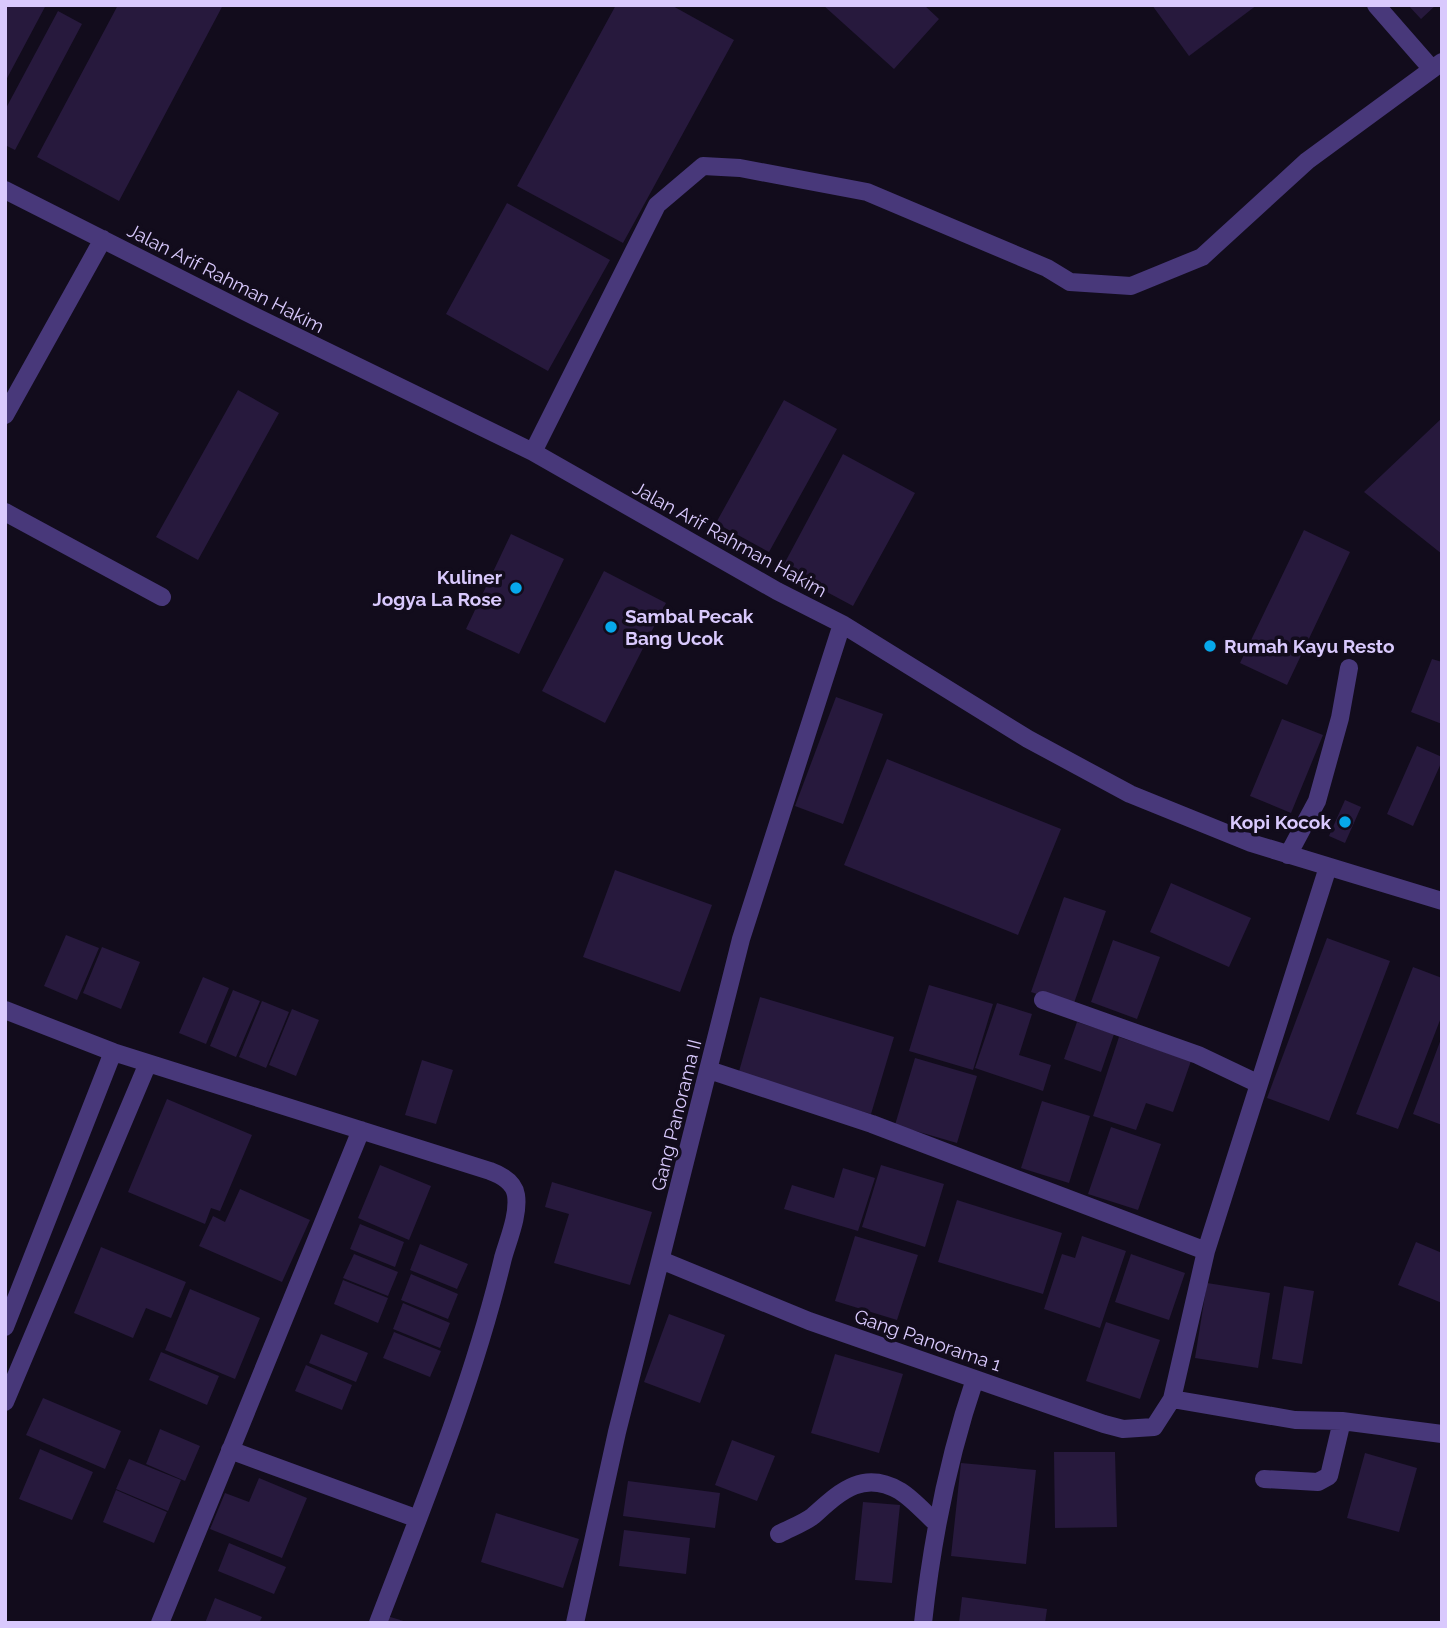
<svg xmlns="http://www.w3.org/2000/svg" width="1447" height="1628" viewBox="0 0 1447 1628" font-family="Raleway,sans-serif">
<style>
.building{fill:#27193d}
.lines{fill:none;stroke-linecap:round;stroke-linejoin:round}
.minor{stroke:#48387a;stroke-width:18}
.poi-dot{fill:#07a8eb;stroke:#120c1c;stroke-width:2.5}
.labels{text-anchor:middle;stroke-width:7;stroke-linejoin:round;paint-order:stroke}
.street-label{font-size:19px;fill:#d9c9fd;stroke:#120c1c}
.poi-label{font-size:19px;font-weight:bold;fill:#d9c9fd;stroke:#120c1c;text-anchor:end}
</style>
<rect width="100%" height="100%" fill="#120c1c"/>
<path class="building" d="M5,5H46L5,82Z
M118,5H223L119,201L37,157Z
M616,5H671L734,40L623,243L517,186Z
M823,5H924L939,19L894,69Z
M1152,5H1257L1189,56Z
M1408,5H1436L1421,19Z
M58,11L82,24L15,150L5,145V110Z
M507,203L610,260L548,371L446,314Z
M238,390L279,413L198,560L156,537Z
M784,400L837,429L769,552L716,523Z
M1442,418V554L1364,492Z
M843,454L915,493L853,606L782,568Z
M1304,530L1350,552L1287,685L1240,663Z
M511,534L564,559L519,654L466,629Z
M604,571L666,603L605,723L542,691Z
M1432,659L1442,662V724L1411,712Z
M836,697L883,714L843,824L795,806Z
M1282,719L1323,735L1291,813L1250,796Z
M1417,746L1442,757V761L1413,826L1387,814Z
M887,759L1061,829L1018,935L844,865Z
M1345,800L1361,807L1345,843L1329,836Z
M615,870L712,905L680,992L583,957Z
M1171,883L1251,918L1229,967L1150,932Z
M1064,897L1106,911L1073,1006L1031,992Z
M66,935L99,948L77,1000L44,986Z
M1327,938L1390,961L1329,1121L1267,1098Z
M1113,940L1160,957L1137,1019L1091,1002Z
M102,947L140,962L121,1009L83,993Z
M1413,967L1442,978V1015L1398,1129L1356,1114Z
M203,977L229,988L206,1044L179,1033Z
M929,985L993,1004L973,1070L909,1051Z
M233,990L260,1001L236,1057L210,1046Z
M760,997L894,1037L871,1114L738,1075Z
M262,1001L289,1012L266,1068L239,1057Z
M997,1003L1032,1014L1019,1055L1051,1065L1043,1091L975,1068Z
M292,1009L319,1020L296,1076L269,1065Z
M1077,1022L1114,1034L1101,1072L1064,1059Z
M1119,1037L1191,1061L1173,1112L1146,1103L1136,1130L1093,1116Z
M1441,1039H1442V1125L1413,1114Z
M915,1058L977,1076L957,1143L895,1125Z
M422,1060L453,1070L436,1124L405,1115Z
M167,1099L252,1135L220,1211L211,1208L205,1224L128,1192Z
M1042,1101L1090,1116L1069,1183L1021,1168Z
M1111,1127L1161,1144L1138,1210L1088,1194Z
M380,1165L431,1186L409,1240L358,1218Z
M881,1165L944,1184L925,1247L862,1227Z
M843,1168L875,1178L858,1231L784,1209L792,1185L834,1198Z
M552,1182L652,1212L630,1285L554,1263L569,1214L545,1207Z
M240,1189L310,1220L282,1282L199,1246L213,1216L225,1222Z
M957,1200L1062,1233L1043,1294L938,1262Z
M360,1224L404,1242L395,1267L350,1249Z
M855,1236L918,1255L897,1320L835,1301Z
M1082,1236L1126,1251L1100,1328L1044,1309L1062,1254L1075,1258Z
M1416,1242L1442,1253V1303L1398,1285Z
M420,1244L468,1264L457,1289L410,1270Z
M101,1247L186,1282L171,1318L146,1308L133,1338L74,1313Z
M354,1254L398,1272L388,1296L343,1278Z
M1131,1254L1185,1273L1169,1320L1115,1302Z
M411,1274L458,1294L448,1319L401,1300Z
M343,1280L388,1298L378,1323L334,1304Z
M1207,1283L1270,1293L1258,1368L1195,1358Z
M1284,1286L1314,1291L1302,1364L1272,1359Z
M190,1289L260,1318L235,1379L165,1350Z
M403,1303L450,1323L440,1348L393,1329Z
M669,1314L725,1335L700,1403L644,1382Z
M1106,1322L1160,1340L1140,1399L1086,1381Z
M394,1332L441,1351L430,1377L383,1358Z
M321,1334L368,1353L356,1382L309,1363Z
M161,1352L219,1376L207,1405L149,1380Z
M835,1354L903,1374L879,1453L811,1433Z
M306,1365L352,1385L342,1410L295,1391Z
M43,1398L121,1431L105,1469L26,1435Z
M160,1429L200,1446L185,1481L146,1464Z
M732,1440L775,1456L757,1501L715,1485Z
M40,1449L93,1472L72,1520L19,1499Z
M1054,1452H1115L1117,1527L1055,1528Z
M1365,1453L1417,1468L1399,1532L1347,1518Z
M129,1459L181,1480L168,1511L116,1489Z
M961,1463L1036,1470L1026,1564L951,1556Z
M259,1478L307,1498L282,1558L210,1529L225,1493L249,1502Z
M628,1481L720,1493L715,1528L623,1516Z
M116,1490L167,1512L154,1543L103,1522Z
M863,1502L900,1505L892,1583L855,1580Z
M496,1513L579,1539L563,1588L481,1562Z
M624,1530L690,1538L686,1574L619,1566Z
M229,1543L286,1567L274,1594L218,1571Z
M962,1597L1047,1609L1045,1623H959Z
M215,1598L262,1617L259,1623H205Z
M387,1616L407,1622V1623H384Z"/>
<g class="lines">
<path class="minor" d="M1376,5L1431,68
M5,190L248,313L533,452L777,591L842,624L1028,739L1130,794L1251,843L1442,901
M5,415L103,239
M533,452L657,205L703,166L740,168L867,192L1047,268L1070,282L1131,286L1202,257L1307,161L1442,62
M5,512L162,597
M1288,855L1317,801L1340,718L1349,668
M1043,1000L1198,1055L1259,1084
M5,1010L113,1052L490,1171C501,1175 514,1182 516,1195C519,1215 508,1240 503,1258C473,1383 424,1503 378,1623
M709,1070L872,1124L1206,1251
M661,1260L809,1321L1104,1424L1123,1429L1154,1427L1172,1399L1206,1251L1328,867
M5,1327L113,1052
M1172,1399L1295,1420L1342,1421L1442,1434
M5,1402L148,1063
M230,1450L418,1519
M1264,1479L1318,1482L1329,1476L1342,1421
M779,1534C790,1528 804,1523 813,1516C839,1493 862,1469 900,1491C913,1499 926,1514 937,1524
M160,1623L361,1130
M575,1623L617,1432L741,939L842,624
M923,1623C932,1540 948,1458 975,1379"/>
</g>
<g class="poi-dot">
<circle cx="516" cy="588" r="7"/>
<circle cx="611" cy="627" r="7"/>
<circle cx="1210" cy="646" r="7"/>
<circle cx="1345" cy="822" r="7"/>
</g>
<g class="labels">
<g class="street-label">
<text transform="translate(226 278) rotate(27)" y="7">Jalan Arif Rahman Hakim</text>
<text transform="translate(730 539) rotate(29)" y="7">Jalan Arif Rahman Hakim</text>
<text transform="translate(676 1115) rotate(-76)" y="7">Gang Panorama II</text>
<text transform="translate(928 1340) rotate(19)" y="7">Gang Panorama 1</text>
</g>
<g class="poi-label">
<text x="502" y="584">Kuliner<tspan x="502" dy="22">Jogya La Rose</tspan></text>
<text x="625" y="623" text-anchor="start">Sambal Pecak<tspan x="625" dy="22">Bang Ucok</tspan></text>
<text x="1224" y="653" text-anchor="start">Rumah Kayu Resto</text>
<text x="1331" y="829">Kopi Kocok</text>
</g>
</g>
<rect width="1447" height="1628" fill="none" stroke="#d9c9fd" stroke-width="14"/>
</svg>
